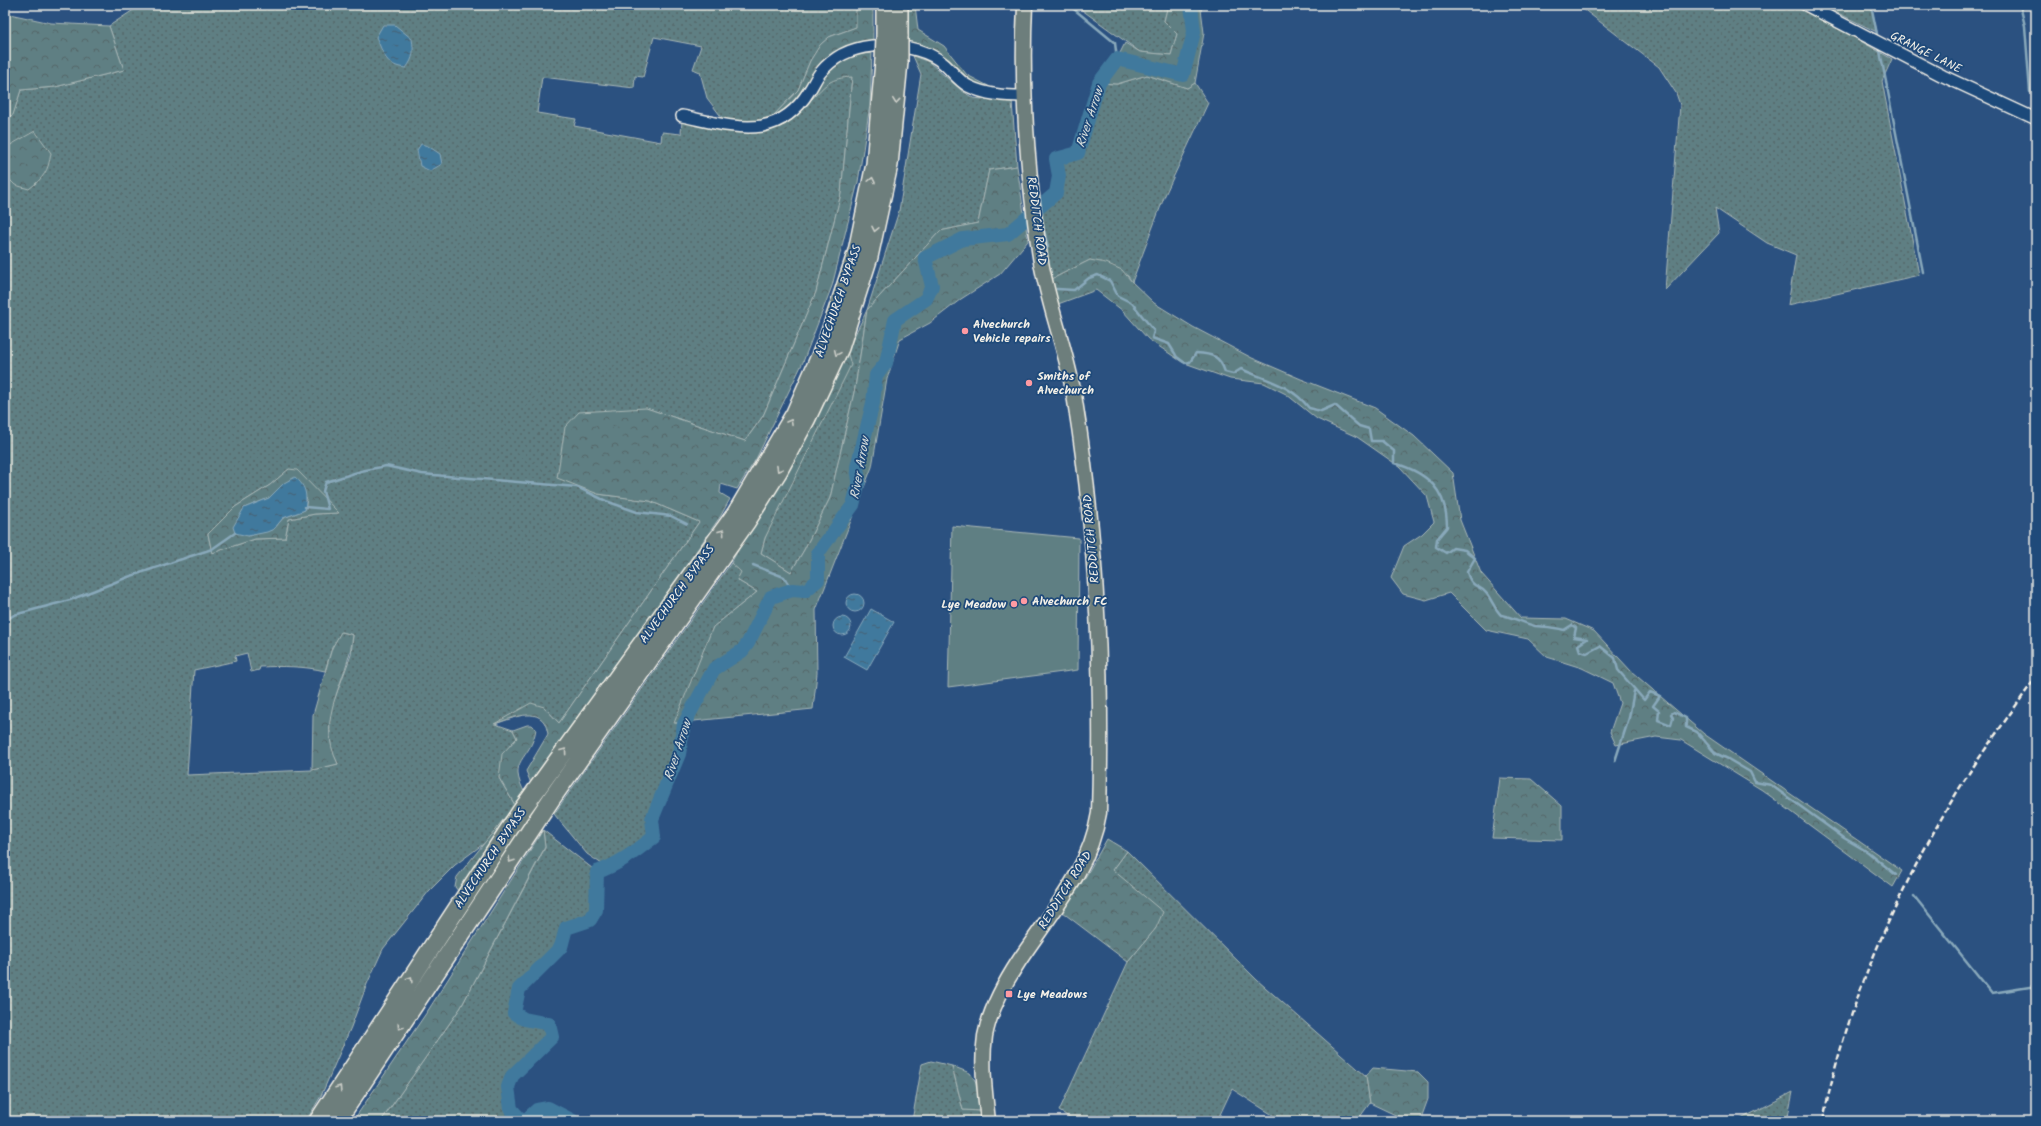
<svg xmlns="http://www.w3.org/2000/svg" width="2041" height="1126" viewBox="0 0 2041 1126" font-family="Kalam,sans-serif">
<style>
.green{fill:url(#green-dots);stroke:#aab8b6;fill-rule:evenodd}
.forest{fill:url(#forest-crowns);stroke:#aab8b6;fill-rule:evenodd}
.pitch{fill:#5f7f83;stroke:#aab8b6}
.water{fill:url(#water-ripples);stroke:#89a9bb}
.lines{fill:none;stroke-linecap:round;stroke-linejoin:round}
.stream{stroke:#89a9bb;stroke-width:2.5}
.river{stroke:#41799d;stroke-width:14}
.minor-casing{stroke:#f4f1e8;stroke-width:14}
.major-casing{stroke:#f4f1e8;stroke-width:17}
.highway-casing{stroke:#f4f1e8;stroke-width:20}
.minor{stroke:#1f4a7a;stroke-width:11}
.major{stroke:#6d7e7c;stroke-width:14}
.highway{stroke:#6d7e7c;stroke-width:17}
.rail{stroke:#f4f1e8;stroke-width:2.5;stroke-dasharray:6 3;stroke-linecap:butt}
.highway-bridge-casing{stroke:#f4f1e8;stroke-width:20;stroke-linecap:butt}
.highway-bridge{stroke:#6d7e7c;stroke-width:17}
.oneway{stroke:#cccec8}
.poi-dot{fill:#ff9aa2;stroke:#1f4a7a;stroke-width:1.5}
.labels{text-anchor:middle;stroke-width:3.5;stroke-linejoin:round;paint-order:stroke}
.street-label{font-size:12px;fill:#f4f1e8;stroke:#1f4a7a}
.poi-label{font-size:12px;font-weight:bold;fill:#f4f1e8;stroke:#1f4a7a;text-anchor:start}
.water-label{font-size:13px;font-style:italic;fill:#d9dfdd;stroke:#1f4a7a}
</style>
<defs>
<pattern id="green-dots" width="8" height="8" patternUnits="userSpaceOnUse"><rect width="8" height="8" fill="#5f7f83"/><path d="M2 2h.1M6 6h.1" fill="none" stroke="#556668" stroke-width="1.8" stroke-linecap="round"/></pattern>
<pattern id="forest-crowns" width="20" height="18" patternUnits="userSpaceOnUse"><rect width="20" height="18" fill="#5f7f83"/><path d="M2 6a3 3 0 1 1 6 0M12 15a3 3 0 1 1 6 0" fill="none" stroke="#556668"/></pattern>
<pattern id="water-ripples" width="26" height="14" patternUnits="userSpaceOnUse"><rect width="26" height="14" fill="#41799d"/><path d="M2 4q2-2 4 0t4 0M15 11q2-2 4 0t4 0" fill="none" stroke="#456072"/></pattern>
</defs>
<rect width="100%" height="100%" fill="#2b5180"/>
<filter id="ink" filterUnits="userSpaceOnUse"><feTurbulence type="fractalNoise" baseFrequency=".025" numOctaves="2"/><feDisplacementMap in="SourceGraphic" scale="8" xChannelSelector="R" yChannelSelector="G"/><feConvolveMatrix kernelMatrix="1 2 1 2 8 2 1 2 1" color-interpolation-filters="sRGB"/></filter>
<g filter="url(#ink)">
<path class="green" d="M141,5H856L857,27L831,36L821,44L810,61L798,90L773,116L754,123L723,119L707,98L700,72L693,69L701,46L654,37L643,77L635,76L634,88L542,77L537,113L576,119L574,126L661,142L662,132L681,134L682,120C713,125 749,137 779,127C805,118 815,85 837,78C841,76 847,77 852,77L841,194L816,292L763,416L745,441L646,408L598,494L650,501L699,522L559,723L544,707L495,724L513,730L517,738L510,745L499,778L515,805L486,842L455,865L429,891L383,949L367,984L351,1027L321,1096L306,1121H5V118L13,114L21,90L55,87L124,70L109,26ZM289,469L338,513L315,514L289,519L285,538L255,539L212,553L208,534L235,507L270,485ZM342,632L353,635L351,655L329,714L331,750L338,764L312,770L187,775L194,670L236,661L235,656L247,653L251,672L259,670L260,667C282,666 304,666 325,671L332,648Z
M1075,5H1168L1164,21L1177,34L1171,55L1140,52Z
M1578,5H1790L1824,20L1892,59L1882,81L1919,275L1788,305L1796,255L1767,243L1715,208L1719,233L1665,290L1680,105L1676,93L1659,67Z
M1821,5H1871L1877,32Z
M913,56L929,62L961,90L973,98L1012,102L1017,166L989,170L978,223L940,231L867,310L855,388L830,498L804,550L791,572L761,553L765,538L847,351L867,310L899,211L921,74Z
M1147,75L1187,88L1195,83L1208,103L1165,195L1132,282L1128,276L1090,260L1052,279C1041,261 1041,227 1041,206C1060,189 1060,184 1056,159L1078,152L1099,83L1117,84Z
M731,563L742,572L737,580L757,592L713,627L675,723L684,724L679,754L652,819L654,837L630,856L608,868L587,854L554,814Z
M543,830L597,872L596,910L590,920L566,928L561,947L519,989L514,1013L524,1019L549,1024L552,1037L512,1076L508,1087L511,1109L522,1121H381L461,1007L545,848Z
M1127,851L1257,980L1366,1076L1370,1103L1357,1121H1282L1232,1089L1217,1121H1076L1059,1111L1128,962L1156,928L1113,870Z
M931,1061L952,1066L963,1110L981,1111V1121H912L922,1064Z
M1793,1092L1787,1121H1737Z
M548,1108L573,1121H525L537,1110Z"/>
<path class="forest" d="M856,5H873V43L854,47L790,108L773,116L798,90L810,61L820,45L829,37L856,27Z
M905,5H915L918,30L944,46L967,75L996,90L975,85L963,78L950,63L930,48L908,41Z
M1168,5H1207L1201,9L1204,33L1195,83L1187,88L1147,75L1117,84L1099,83L1117,59L1125,43L1140,52L1171,55L1177,34L1164,21Z
M5,13L51,23L109,26L124,70L55,87L21,90L13,115L5,118Z
M872,53L870,105L858,182L832,286L803,362L756,459L737,489L721,484L720,493L730,499L720,517L532,786L526,771L548,734C547,730 546,725 544,722C534,707 507,720 494,724L531,703L544,707L559,723L699,522L650,501L598,494L557,478L565,427L579,412L646,408L745,441L763,416L816,292L841,194L852,77C830,78 826,84 812,99C819,82 830,65 848,57C855,54 865,54 872,53Z
M35,131L51,153C48,172 44,177 29,189L15,185L5,175V148Z
M1017,166L1028,241L1000,274L961,299L930,323L900,339L887,379L872,467L816,610L817,673L813,709L674,723L713,627L757,592L737,580L741,572L731,563L847,351L851,365L765,538L761,553L791,572L804,550L830,498L855,388L867,310L940,231L978,223L989,170Z
M1090,260L1106,263L1122,270L1132,282L1154,303L1193,327L1252,358L1301,379L1375,408L1414,436L1453,473L1460,520L1481,573L1521,618L1566,619L1594,631L1631,671L1704,734L1902,871L1893,887L1762,790L1681,740L1656,737L1616,745L1610,732L1620,703L1613,683L1582,668L1547,657L1528,639L1486,630L1449,593L1426,600L1403,594L1391,578L1404,546L1422,534L1434,522L1427,496L1400,467L1357,437L1317,419L1286,394L1264,383L1230,379L1182,362L1148,339L1123,311L1096,290L1058,304L1052,279Z
M289,469L297,470L339,513L315,514L289,519L285,538L255,539L212,553L208,534L235,507L270,485ZM284,483L307,499L305,510L283,518L274,529L248,536L244,508L269,498Z
M341,632L353,635C348,683 314,716 338,764L312,770L313,715L332,648Z
M527,725H532L536,729C531,762 505,758 526,795L459,892L455,887L457,877L515,805L499,778L502,754L517,738L513,730Z
M1500,778L1531,779L1562,806V840L1492,838Z
M543,830L545,847L461,1007L381,1121H353L429,1009Z
M1107,839L1127,851L1113,870L1163,912L1156,928L1128,962L1062,912L1086,876Z
M952,1066L970,1073L976,1082L981,1111L963,1110Z
M1373,1068L1418,1072L1428,1082V1099L1420,1121H1408L1370,1103L1366,1076Z"/>
<path class="pitch" d="M952,526L1079,538L1078,670L948,687Z"/>
<path class="water" d="M383,25H395L412,39C414,51 414,58 406,68C385,66 384,54 376,37Z
M421,144L428,146L440,154L442,164L430,171L420,166L417,150Z
M295,477C307,487 307,496 305,510L283,518L274,529L267,532L248,536L235,533L233,527L244,508L269,498L284,483Z
M846 603a9 9 0 1 1 18 0a9 9 0 1 1-18 0Z
M871,609L894,622L867,670L844,657Z
M833 626a9 9 0 1 1 18 0a9 9 0 1 1-18 0Z"/>
<g class="lines">
<path class="stream" d="M1069,5L1115,43L1117,59
M1871,5L1877,34
M2020,5L2025,26L2030,92
M1880,51L1923,272
M1041,206L1042,222L1048,247
M1057,289L1074,290L1089,278L1098,275L1110,281L1118,296L1132,303L1154,331L1152,338L1169,344L1177,357L1185,363L1190,362L1196,353C1213,354 1220,356 1225,372L1233,374L1241,369C1266,380 1292,385 1309,408L1321,411L1335,405L1359,426L1369,429L1371,441H1382L1394,451V463C1428,473 1447,490 1447,527L1437,539L1436,547L1446,553L1453,548L1465,550L1475,558L1467,572C1472,590 1480,584 1487,594C1492,601 1495,609 1501,615C1513,617 1523,623 1535,626C1546,627 1554,627 1564,630L1572,625L1576,628L1574,637L1587,639L1578,645L1580,651L1587,653L1600,646L1615,658L1618,670L1644,700L1650,692L1660,696L1653,706L1659,711L1658,720L1671,725L1673,718L1671,714L1674,712L1686,718V727L1697,732L1715,753L1728,759L1750,772L1755,782L1771,785L1844,838L1868,852L1896,875
M305,507L328,509L323,491L326,482L361,471L386,466L422,474L577,487L606,501L637,512L671,516L687,524
M753,565L784,577L792,590
M5,621L14,615L70,600L128,577L212,549L235,533
M1615,761L1629,718L1634,691
M1914,896L1992,993L2036,986"/>
<path class="river" d="M522,1121L511,1109L508,1087L512,1076L552,1037L549,1024L524,1019L514,1013L519,989L561,947L566,928L590,920L596,910L597,872C618,865 636,851 654,837L652,819L679,754L684,724L714,669L742,651L748,643L771,597L792,590L805,591L818,580V553L853,505L859,481L857,467L873,403L876,375L886,363L895,320L926,299L932,286L925,258L963,239L1008,234L1056,193L1059,176L1056,159L1078,153L1099,83L1117,59L1183,75L1194,32L1191,5
M525,1121L537,1110L548,1108L573,1121"/>
<defs>
<path id="minor" d="M1806,5L1943,76L2036,119
M682,116C707,121 736,130 762,126C783,122 798,109 809,91C813,85 816,78 820,73C833,57 852,48 872,46C897,45 925,47 944,64C952,71 958,80 968,86C986,95 1005,96 1024,96"/>
<path id="major" d="M988,1121C985,1093 981,1064 985,1036C990,1009 1004,984 1019,961C1050,914 1090,870 1099,813C1103,675 1097,537 1075,401C1067,349 1046,301 1039,250C1027,169 1021,86 1025,5"/>
<path id="highway" d="M899,5V37
M885,36V5
M318,1121L521,811L736,513L795,413L828,338L857,251L875,164L884,61
M337,1121L552,798L747,521L778,472L807,418L840,348L869,257L889,165L899,62"/>
</defs>
<use href="#minor" class="minor-casing"/>
<use href="#major" class="major-casing"/>
<use href="#highway" class="highway-casing"/>
<use href="#minor" class="minor"/>
<use href="#major" class="major"/>
<use href="#highway" class="highway"/>
<path class="rail" d="M1823,1121C1845,1006 1900,884 1962,784C1985,748 2011,713 2036,677"/>
<defs>
<path id="highway-bridge" d="M884,61L885,36
M899,62V37"/>
</defs>
<use href="#highway-bridge" class="highway-bridge-casing"/>
<use href="#highway-bridge" class="highway-bridge"/>
</g>
<defs><path id="oneway-chevron" d="M-2-3.5L2.5 0L-2 3.5" fill="none" stroke-width="1.6" stroke-linecap="round" stroke-linejoin="round"/></defs>
<g class="oneway">
<use href="#oneway-chevron" transform="translate(896 101) rotate(96)"/>
<use href="#oneway-chevron" transform="translate(872 180) rotate(-78)"/>
<use href="#oneway-chevron" transform="translate(875 229) rotate(102)"/>
<use href="#oneway-chevron" transform="translate(837 353) rotate(114)"/>
<use href="#oneway-chevron" transform="translate(790 422) rotate(-61)"/>
<use href="#oneway-chevron" transform="translate(779 469) rotate(119)"/>
<use href="#oneway-chevron" transform="translate(722 532) rotate(-54)"/>
<use href="#oneway-chevron" transform="translate(564 751) rotate(-54)"/>
<use href="#oneway-chevron" transform="translate(511 860) rotate(123)"/>
<use href="#oneway-chevron" transform="translate(410 979) rotate(-57)"/>
<use href="#oneway-chevron" transform="translate(400 1027) rotate(124)"/>
<use href="#oneway-chevron" transform="translate(339 1088) rotate(-57)"/>
</g>
</g>
<g class="poi-dot">
<circle cx="965" cy="331" r="4"/>
<circle cx="1029" cy="383" r="4"/>
<circle cx="1024" cy="601" r="4"/>
<circle cx="1014" cy="604" r="4"/>
<rect x="1005" y="990" width="8" height="8" rx="2"/>
</g>
<g class="labels">
<g class="street-label">
<text transform="translate(1926 52) rotate(27)" y="4">GRANGE LANE</text>
<text transform="translate(1037 221) rotate(83)" y="4">REDDITCH ROAD</text>
<text transform="translate(838 301) rotate(-71)" y="4">ALVECHURCH BYPASS</text>
<text transform="translate(1091 539) rotate(-95)" y="4">REDDITCH ROAD</text>
<text transform="translate(677 594) rotate(-54)" y="4">ALVECHURCH BYPASS</text>
<text transform="translate(490 858) rotate(-56)" y="4">ALVECHURCH BYPASS</text>
<text transform="translate(1065 890) rotate(-58)" y="4">REDDITCH ROAD</text>
</g>
<g class="poi-label">
<text x="973" y="328">Alvechurch<tspan x="973" dy="14">Vehicle repairs</tspan></text>
<text x="1037" y="380">Smiths of<tspan x="1037" dy="14">Alvechurch</tspan></text>
<text x="1032" y="605">Alvechurch FC</text>
<text x="1006" y="608" text-anchor="end">Lye Meadow</text>
<text x="1017" y="998">Lye Meadows</text>
</g>
<g class="water-label">
<text transform="translate(1089 117) rotate(-72)" y="5">River Arrow</text>
<text transform="translate(859 468) rotate(-80)" y="5">River Arrow</text>
<text transform="translate(677 750) rotate(-72)" y="5">River Arrow</text>
</g>
</g>
<rect width="2041" height="1126" fill="none" stroke="#1f4a7a" stroke-width="20"/>
<rect x="10" y="10" width="2021" height="1106" fill="none" stroke="#f4f1e8" stroke-width="1.5" filter="url(#ink)"/>
</svg>
